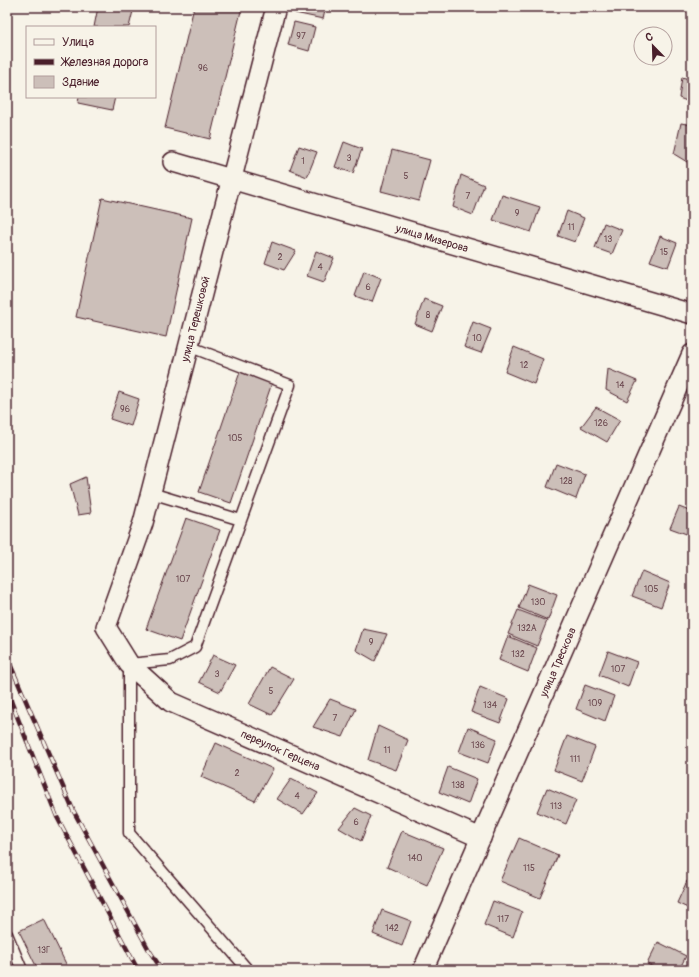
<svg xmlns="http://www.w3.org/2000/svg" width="699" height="977" viewBox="0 0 699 977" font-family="Pangolin,sans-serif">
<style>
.building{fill:#ccbfb9;stroke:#4a1f2b}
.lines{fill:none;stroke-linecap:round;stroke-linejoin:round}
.service-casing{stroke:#4a1f2b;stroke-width:13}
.minor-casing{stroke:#4a1f2b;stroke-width:22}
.service{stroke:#f7f3e8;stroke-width:10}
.minor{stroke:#f7f3e8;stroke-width:19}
.rail-casing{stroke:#4a1f2b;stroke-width:4.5}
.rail{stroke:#f7f3e8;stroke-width:3;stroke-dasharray:9;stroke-linecap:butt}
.labels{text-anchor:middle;stroke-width:3;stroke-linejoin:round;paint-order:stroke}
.number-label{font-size:9px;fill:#6a474e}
.street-label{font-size:11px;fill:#4a1f2b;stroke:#f7f3e8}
</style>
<rect width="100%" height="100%" fill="#f7f3e8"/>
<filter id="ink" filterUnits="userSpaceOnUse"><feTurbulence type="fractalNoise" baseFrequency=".025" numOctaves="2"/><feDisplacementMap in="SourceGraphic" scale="8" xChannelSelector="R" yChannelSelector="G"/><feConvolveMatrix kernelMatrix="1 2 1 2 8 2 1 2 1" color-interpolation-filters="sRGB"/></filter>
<g filter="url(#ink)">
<path class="building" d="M98,7H134L129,27H94Z
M194,7H242L210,139L165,128Z
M296,7H326L323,19L295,13Z
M294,22L315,27L309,51L288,45Z
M682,77L692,80V103L679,98Z
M79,97H115L112,110L78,103Z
M681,123L692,125V165L674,154Z
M344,142L362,149L353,173L335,167Z
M299,146L317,152L307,177L290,170Z
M392,150L430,160L419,201L381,191Z
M461,175L484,185L473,215L453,207Z
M502,195L540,207L531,232L493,220Z
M102,198L192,218L166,337L76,317Z
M567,211L584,218L575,242L558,236Z
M604,223L622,230L612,254L595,248Z
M660,236L677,243L668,267L650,261Z
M272,242L296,251L284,270L265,263Z
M316,251L334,258L324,282L307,276Z
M364,271L381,278L372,302L355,296Z
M424,299L442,306L432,331L415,324Z
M473,322L491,329L481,353L464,347Z
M514,347L543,359L534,384L505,372Z
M608,369L637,381L627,401L606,390Z
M240,372L272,383L231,503L199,492Z
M119,392L139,399L131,426L110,419Z
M596,407L620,420L607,442L581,427Z
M556,463L585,474L576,499L547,487Z
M86,477L91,513L78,515L70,484Z
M679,507L692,512V536L670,528Z
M186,518L220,530L180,641L146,629Z
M642,571L670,583L661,607L632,596Z
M528,584L557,595L548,620L519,608Z
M518,610L547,621L537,646L508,634Z
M363,629L387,634L375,661L356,650Z
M508,636L537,648L528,672L499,660Z
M608,651L637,662L628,687L599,675Z
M213,655L235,665L220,692L199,682Z
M270,667L294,679L272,715L249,704Z
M585,685L614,696L605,721L576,709Z
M480,687L509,699L500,723L471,712Z
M330,699L356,709L343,737L313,727Z
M378,726L408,740L396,770L368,760Z
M468,727L497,739L488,763L459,752Z
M567,736L595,747L582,781L554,770Z
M216,743L273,769L255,801L201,777Z
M448,767L477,779L468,804L439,792Z
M291,779L318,793L303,814L277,799Z
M547,788L576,800L566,824L537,812Z
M355,808L371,816L361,841L339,828Z
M402,831L443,848L427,885L387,867Z
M519,838L558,855L540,898L500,881Z
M687,881L692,883V910L677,903Z
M493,901L522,912L513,937L484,925Z
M382,910L411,921L402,946L373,934Z
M44,919L69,970H38L19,931Z
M658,942L686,956L679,970H659L647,964Z"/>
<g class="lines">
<defs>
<path id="service" d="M188,346L290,385L195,647L170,660L129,664V833L248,970
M151,493L241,520
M7,934L22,970"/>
<g id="minor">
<path id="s1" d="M276,7L143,523L106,627L129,664L171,702L481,838"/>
<path id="s2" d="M173,162L692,314"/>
<path id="s3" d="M423,970L692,354"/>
</g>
</defs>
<use href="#service" class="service-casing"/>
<use href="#minor" class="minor-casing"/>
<use href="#service" class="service"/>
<use href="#minor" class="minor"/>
<defs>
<path id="rail" d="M7,657L73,810L149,950L162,970
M7,691L57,817L138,970"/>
</defs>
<use href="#rail" class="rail-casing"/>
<use href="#rail" class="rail"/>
</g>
</g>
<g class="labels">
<g class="number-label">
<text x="301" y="39">97</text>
<text x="203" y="71">96</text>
<text x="349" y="161">3</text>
<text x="303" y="164">1</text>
<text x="406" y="179">5</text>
<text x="468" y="199">7</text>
<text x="517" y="216">9</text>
<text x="571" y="230">11</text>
<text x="608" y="242">13</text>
<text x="664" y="255">15</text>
<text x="280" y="260">2</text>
<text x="320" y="270">4</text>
<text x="368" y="290">6</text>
<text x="428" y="318">8</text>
<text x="477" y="341">10</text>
<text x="524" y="368">12</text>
<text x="620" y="388">14</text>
<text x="125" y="412">96</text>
<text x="601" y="426">126</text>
<text x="235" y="441">105</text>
<text x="566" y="484">128</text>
<text x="183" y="582">107</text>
<text x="651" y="592">105</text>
<text x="538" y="605">130</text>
<text x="527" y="631">132А</text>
<text x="371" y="645">9</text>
<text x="518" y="657">132</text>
<text x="618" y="672">107</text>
<text x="217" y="677">3</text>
<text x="271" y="694">5</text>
<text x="595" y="706">109</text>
<text x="490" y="708">134</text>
<text x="335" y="721">7</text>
<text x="478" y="748">136</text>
<text x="387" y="753">11</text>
<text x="575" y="762">111</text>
<text x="237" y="776">2</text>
<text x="458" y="788">138</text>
<text x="297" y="799">4</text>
<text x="556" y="809">113</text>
<text x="356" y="825">6</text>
<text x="415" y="861">140</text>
<text x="529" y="871">115</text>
<text x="503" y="922">117</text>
<text x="392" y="931">142</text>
<text x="44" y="953">13Г</text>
</g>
<g class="street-label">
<text dy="4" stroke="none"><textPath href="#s2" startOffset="270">улица Мизерова</textPath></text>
<text transform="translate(195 319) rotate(-76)" y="4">улица Терешковой</text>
<text dy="4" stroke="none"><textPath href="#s3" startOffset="336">улица Трескова</textPath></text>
<text dy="4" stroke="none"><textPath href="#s1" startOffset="863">переулок Герцена</textPath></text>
</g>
</g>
<rect width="699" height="977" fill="none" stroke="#f7f3e8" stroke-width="24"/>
<rect x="12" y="12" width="675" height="953" fill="none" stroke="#4a1f2b" stroke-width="1.5" filter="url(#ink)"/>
<rect x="26" y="26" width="130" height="72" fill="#f7f3e8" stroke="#b29e9c"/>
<rect x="34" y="39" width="20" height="6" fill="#f7f3e8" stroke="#b29e9c"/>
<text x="62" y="46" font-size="12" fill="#4a1f2b">Улица</text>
<rect x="34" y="59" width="20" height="6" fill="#4a1f2b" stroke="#b29e9c"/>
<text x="62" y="66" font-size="12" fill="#4a1f2b">Железная дорога</text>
<rect x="34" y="76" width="20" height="12" fill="#ccbfb9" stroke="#b29e9c"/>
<text x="62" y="86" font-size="12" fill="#4a1f2b">Здание</text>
<g transform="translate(653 46) rotate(337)"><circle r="19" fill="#f7f3e8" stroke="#b29e9c"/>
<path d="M0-3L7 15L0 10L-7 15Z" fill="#4a1f2b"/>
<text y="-6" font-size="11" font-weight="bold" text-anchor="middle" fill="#4a1f2b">С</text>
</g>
</svg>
